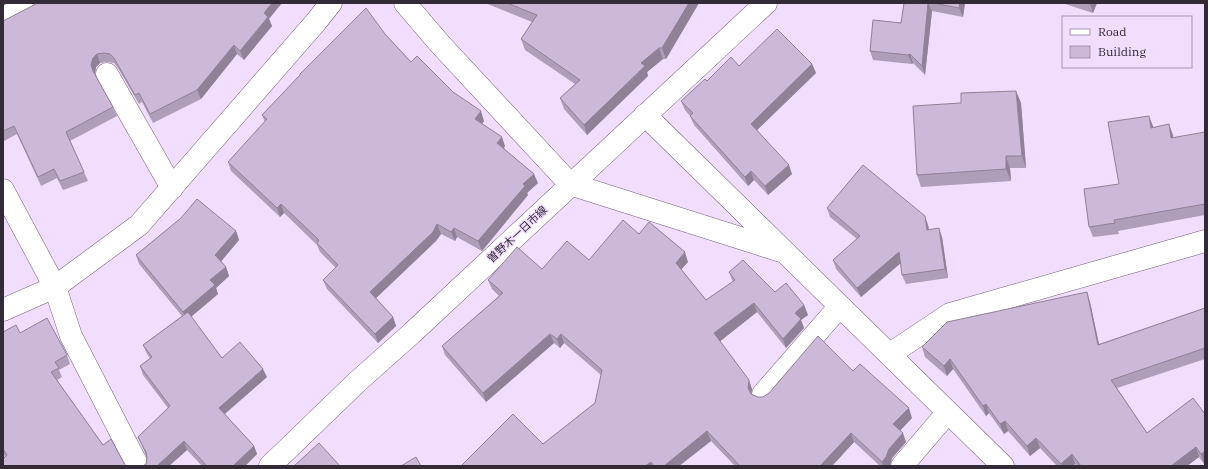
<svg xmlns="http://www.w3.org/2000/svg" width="1208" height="469" viewBox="0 0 1208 469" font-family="'IBM Plex Serif','Noto Sans JP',serif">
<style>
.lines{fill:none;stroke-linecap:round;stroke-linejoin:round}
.street-casing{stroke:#72607c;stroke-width:23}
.secondary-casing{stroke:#72607c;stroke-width:23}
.street{stroke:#fff;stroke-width:22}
.secondary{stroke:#fff;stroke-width:22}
.wall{fill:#af9eba}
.shaded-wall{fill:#8f8197}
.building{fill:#ccb8d8;stroke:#8f8197}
.labels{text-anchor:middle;stroke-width:3;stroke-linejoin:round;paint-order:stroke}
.street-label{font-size:11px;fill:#322b37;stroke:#f1ddfd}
</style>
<rect width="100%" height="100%" fill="#f1ddfd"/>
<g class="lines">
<defs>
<path id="street" d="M405,3L440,44L570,184L781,251
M3,18L32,3
M107,74L172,188
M645,115L1003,466
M3,190L55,287L71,336L138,466
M890,354L950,314L1205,241
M763,394L840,306
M902,466L948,412"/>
<path id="secondary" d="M3,310L55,287L139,225L315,23L331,3
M270,466L357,382L412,333L766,3"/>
</defs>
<use href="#street" class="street-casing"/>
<use href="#secondary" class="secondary-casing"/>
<use href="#street" class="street"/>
<use href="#secondary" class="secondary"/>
</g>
<path class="wall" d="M485,3H699L666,59H663L647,72L648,76L587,135L564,109L560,98L575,84L525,50L521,39L532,22Z
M904,3H965L963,17L932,11L925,75L913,63L912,64L873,60L870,51L901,23Z
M1062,3H1097L1093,13Z
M269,19L272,26L244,60L237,54L201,99L153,123L142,102L139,104L118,68L114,63L107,62L100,63L96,67L95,74L113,107L117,116L70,141L84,172L88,181L63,190L57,178L41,186L17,134L4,141L3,139V21Z
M385,34L411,62L453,92L484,121L482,124L505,146L504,148L538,183L527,193L528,195L482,251L457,237L455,241L441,234L436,241L376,298L393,317L396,326L378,343L327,289L323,280L336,268L320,252L317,245L284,213L280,217L231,171L228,162L265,122L262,115L300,76V74Z
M812,64L816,73L757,130L792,174L768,195L754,180L748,186L694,125L690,116L685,110L681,101L707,81L739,66Z
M1016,91L1021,103L1026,168H1010L1011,181L921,187L917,175L961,103Z
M1153,126V127L1173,135V138L1205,132V215L1118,231L1119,234L1093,237L1089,227L1119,184Z
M827,208L928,225L929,229L942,237L948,278L906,284L902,275L901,263L861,297L836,269L833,260L857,239L830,217Z
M236,231L239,240L221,261L226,267L229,276L216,288L218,294L191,317L222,358L267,377L225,414L254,446L257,454L245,466H202L187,450L169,466H143L146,464L147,458L142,446L138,437L168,408L143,375L140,366L150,358L147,354L143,345L182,316L139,264L136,255Z
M639,234L688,262L681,269L706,300L733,282L729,272L804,305L808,315L801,320L804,328L786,348L757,312L720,341L752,389L751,394L758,397H763L853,371L912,418L900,430L906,442L892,458L890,466H880L854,442L832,466H735L711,441L679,466H463L462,465L543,444L595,403L601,375L564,343L560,348L554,343L486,402L445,355L442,346L499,296L492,289L488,280L589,260Z
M1090,302L1099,344L1205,308V359L1117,388L1147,433L1193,398L1204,464L1199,457L1187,466H1077L1075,464L1073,466H1057L1040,448L1030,456L1008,431L1004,434L989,413L986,416L953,369L947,376L925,357L922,347Z
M3,332L20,333L67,355L70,364L59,370L62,377L57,380L103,445L124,463L5,457L3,453Z"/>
<path class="shaded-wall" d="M272,3H282L269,19L272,26L244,60L240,51L264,13Z
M689,3H699L666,59L662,48Z
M928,3L932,11L925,75L922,66Z
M960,3H965L963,17L959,8Z
M1090,3H1097L1093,13L1090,4Z
M234,45L237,54L201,99L197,90Z
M659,48L663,59L647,72L648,76L587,135L584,125L641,63Z
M97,54L100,63L96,67L95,74L93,71L91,65L93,58Z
M910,54L913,63L912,64L908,55Z
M812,64L816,73L754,133L751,124Z
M1016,91L1021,103L1026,168L1022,156Z
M481,111L484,121L479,128L475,119Z
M1149,116L1153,126L1155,138L1151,128Z
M1169,124L1173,135L1175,148L1171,138Z
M502,137L505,146L501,152L497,143Z
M1006,156L1010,168L1011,181L1006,169Z
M789,165L792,174L768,195L765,186Z
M751,171L754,180L748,186L745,177Z
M534,174L538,183L527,193L528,195L482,251L478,241L523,184Z
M281,204L284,213L280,217L277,208Z
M925,216L928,225L930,239L927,230Z
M437,224L441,234L436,241L373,301L370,292Z
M454,228L457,237L455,241L451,232Z
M939,228L942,237L948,278L945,269Z
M236,231L239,240L219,264L215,255Z
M685,252L688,262L679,272L676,263Z
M899,252L903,261L861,297L857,288Z
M226,267L229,276L216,288L218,294L186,321L183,312L210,280Z
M1087,292L1090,302L1101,354L1098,345Z
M754,303L757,312L718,343L714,333Z
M804,305L808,315L801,320L804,328L786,348L783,339L795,313Z
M393,317L396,326L378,343L375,334Z
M550,334L554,343L486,402L483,393Z
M561,334L564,343L560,348L557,339Z
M950,359L953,369L947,376L944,366Z
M263,369L267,377L222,416L219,408Z
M749,380L752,389L751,398L748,388Z
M986,404L989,413L986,416L983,406Z
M909,408L912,418L897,434L893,424Z
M1005,421L1008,431L1004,434L1000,424Z
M707,431L711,441L679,466H664Z
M851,433L854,442L832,466H820Z
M903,433L906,442L892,458L890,466H883L882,462L889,449Z
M1036,438L1040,448L1030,456L1027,446Z
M184,441L187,450L169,466H157Z
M254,446L257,454L245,466H233Z
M1196,447L1199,457L1187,466H1171Z
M1205,451V463L1204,464L1201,454Z
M1072,454L1075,464L1073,466H1062L1061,464Z
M651,462L652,466H645Z"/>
<path class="building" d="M37,3H272L264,13L268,17L240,51L234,45L197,90L150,114L139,93L135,95L114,58L110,54L104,53L97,54L93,58L91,65L93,71L113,107L66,132L84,172L60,181L54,169L38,177L14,126L3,131V21L5,20L34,5Z
M507,3H689L662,48H659L641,63L645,66L584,125L560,98L580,80L521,39L537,15Z
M904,3H928L922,66L910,54L908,55L870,51L873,20L901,23Z
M933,3H960L959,8Z
M366,8L385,34L411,62L417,56L453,92L481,111L475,119L502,137L497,143L534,174L523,184L525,186L478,241L454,228L451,232L437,224L433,232L370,292L393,317L375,334L323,280L338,265L317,243L319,240L281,204L277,208L228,162L267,119L262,115L300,75V74Z
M777,29L812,64L751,124L789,165L765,186L751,171L745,177L690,116L693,113L681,101L705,79L707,81L731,57L739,66Z
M1016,91L1022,156H1006V169L917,175L913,106L961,103V93Z
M1149,116L1151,128L1169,124L1171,138L1205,132V204L1114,220L1115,223L1089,227L1084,189L1119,184L1108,122Z
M863,165L925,216L927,230L939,228L945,269L902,275L899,252L857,288L833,260L860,236L827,208Z
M197,199L236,231L215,255L226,267L210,280L215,285L183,312L136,255L181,218Z
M623,220L639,234L649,222L685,252L676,263L706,300L735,280L729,272L743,260L775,292L786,283L804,305L795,313L801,319L783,339L754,303L714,333L749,380L748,388L751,394L758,397H763L769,393L818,336L853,371L860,364L909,408L893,424L903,433L889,449L886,457L882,462L851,433L820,466H740L707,431L664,466H654L651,462L645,466H464L462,465L513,414L543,444L595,403L602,370L561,334L557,339L550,334L483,393L442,346L503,293L488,280L517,247L542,269L567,241L589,260Z
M1087,292L1098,345L1205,308V348L1111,380L1147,433L1193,398L1205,414V451L1201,454L1196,447L1171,466H1081L1072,454L1061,464L1036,438L1027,446L1005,421L1000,424L986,404L983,406L950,359L944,366L922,347L947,322Z
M188,312L222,358L240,342L263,369L219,408L254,446L233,466H207L184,441L157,466H143L146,464L147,458L146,452L138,437L170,406L140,366L152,357L143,345Z
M47,318L67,355L55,362L59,368L51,372L103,445L111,439L124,463L126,466H3V459L7,455L3,449V332L16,325L20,333Z
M319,443L340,466H294Z
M416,457L421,466H401Z"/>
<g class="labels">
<g class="street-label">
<text transform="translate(517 234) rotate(-43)" y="4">曽野木一日市線</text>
</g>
</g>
<rect width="1208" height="469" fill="none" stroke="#322b37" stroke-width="8"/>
<rect x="1062" y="16" width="130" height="52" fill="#f1ddfd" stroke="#a596ae"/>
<rect x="1070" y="29" width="20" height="6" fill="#ffffff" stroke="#a596ae"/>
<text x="1098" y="36" font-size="12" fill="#322b37">Road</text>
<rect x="1070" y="46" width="20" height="12" fill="#ccb8d8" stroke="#a596ae"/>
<text x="1098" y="56" font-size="12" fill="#322b37">Building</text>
</svg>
